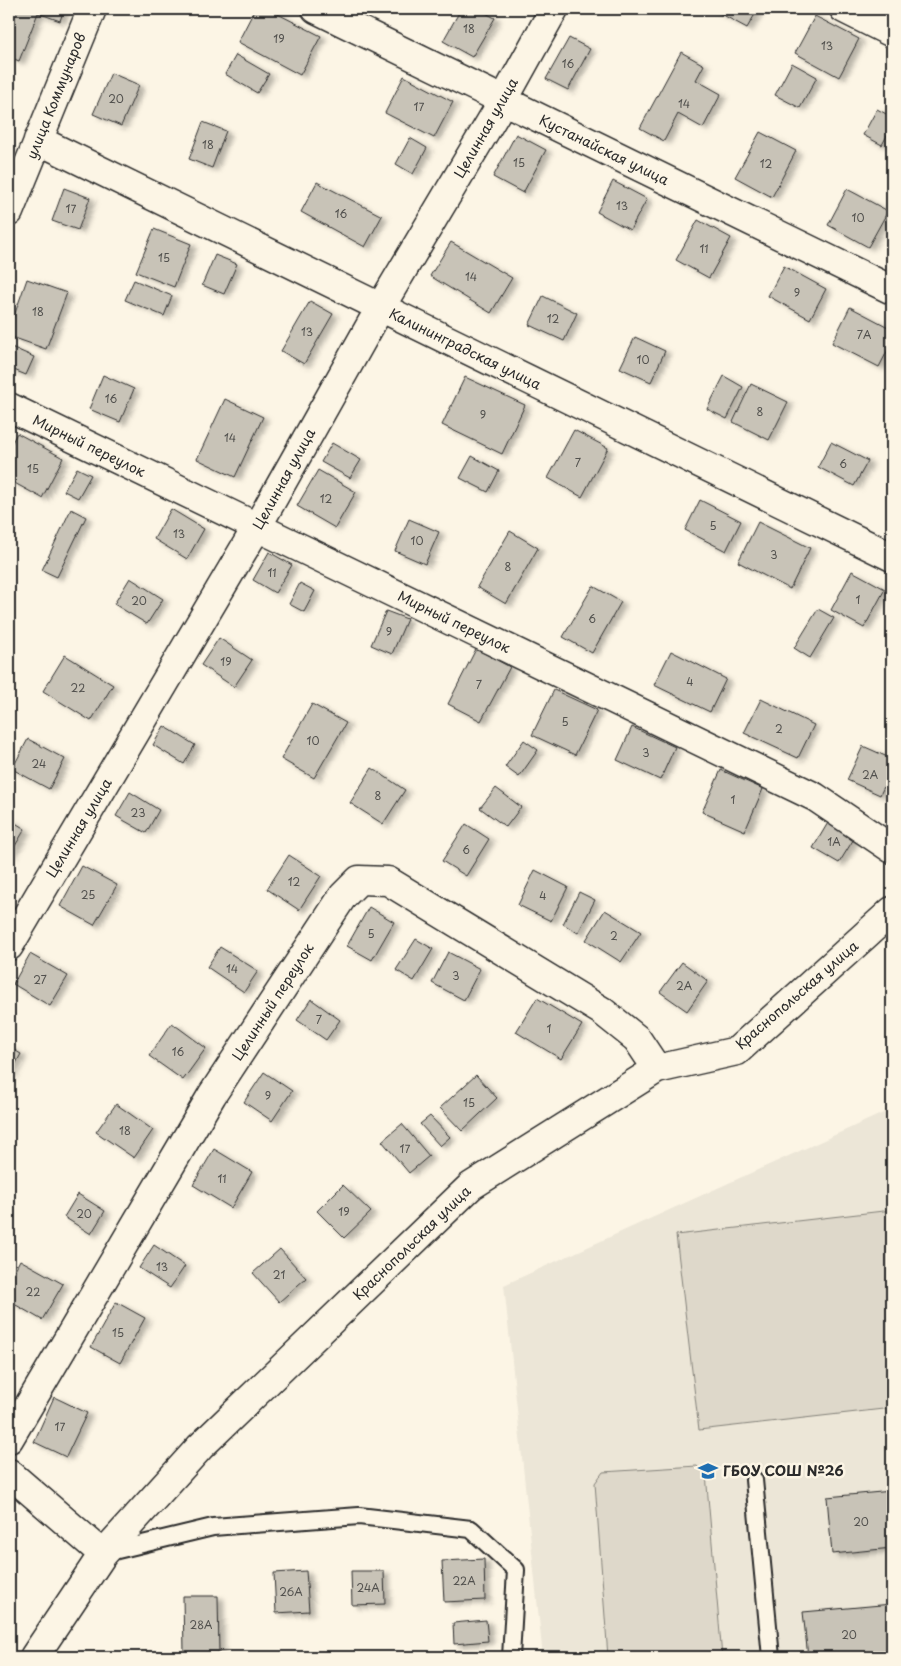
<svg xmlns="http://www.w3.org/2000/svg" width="901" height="1666" viewBox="0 0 901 1666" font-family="'Playpen Sans',sans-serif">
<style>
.built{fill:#ece6d7}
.green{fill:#ded8ca;stroke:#84827a}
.building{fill:#c8c3b7;stroke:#2b2b2b;filter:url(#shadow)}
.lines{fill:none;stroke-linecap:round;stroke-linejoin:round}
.service-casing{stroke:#2b2b2b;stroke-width:20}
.minor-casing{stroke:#2b2b2b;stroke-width:31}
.service{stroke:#fcf5e5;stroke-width:16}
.minor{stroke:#fcf5e5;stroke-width:28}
.labels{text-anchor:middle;stroke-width:5;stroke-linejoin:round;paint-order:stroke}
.number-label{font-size:11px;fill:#52514e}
.street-label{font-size:14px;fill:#2b2b2b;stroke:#fcf5e5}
.poi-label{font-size:14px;font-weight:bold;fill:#2b2b2b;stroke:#fcf5e5;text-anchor:start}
</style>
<defs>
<filter id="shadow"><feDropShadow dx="5.5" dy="3" stdDeviation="2.5" flood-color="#0004"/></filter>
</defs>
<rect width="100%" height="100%" fill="#fcf5e5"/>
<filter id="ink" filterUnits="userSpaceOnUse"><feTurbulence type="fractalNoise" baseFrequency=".02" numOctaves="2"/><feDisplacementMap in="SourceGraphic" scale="10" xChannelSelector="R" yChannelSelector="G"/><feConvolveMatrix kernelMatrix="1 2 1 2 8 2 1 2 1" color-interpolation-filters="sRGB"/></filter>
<g filter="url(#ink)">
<path class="built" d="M892,1109V1657H543L504,1285Z"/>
<path class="green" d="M892,1210V1408L699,1430L676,1235Z
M697,1466L706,1474L722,1657H608L595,1483L603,1472Z"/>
<path class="building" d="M9,9H64L60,21L38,13L19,61L9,57Z
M255,9H268L321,36L300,75L238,42Z
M461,9H478L495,18L472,57L443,41Z
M712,9H758L747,28Z
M815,16L859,39L839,77L795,53Z
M569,38L590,49L568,90L546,79Z
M681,52L704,65L696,80L721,94L703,128L678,114L664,141L640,128Z
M236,55L269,74L257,93L225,74Z
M792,63L817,77L800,108L775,95Z
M111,73L139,85L121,126L93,114Z
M404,76L453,102L434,138L385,113Z
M877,109L892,117V126L882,145L863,135Z
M203,122L226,131L212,168L189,159Z
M760,132L796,151L772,197L735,177Z
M516,134L546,150L523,193L493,177Z
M410,138L427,148L413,174L396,164Z
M613,181L647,199L630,230L597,212Z
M317,182L382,216L365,247L301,212Z
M64,188L90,198L78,230L52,221Z
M847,189L888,211L868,247L828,225Z
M698,220L731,238L709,278L676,260Z
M154,229L191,244L174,287L136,272Z
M451,242L512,278L491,313L430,276Z
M215,255L237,264L224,294L202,285Z
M784,266L826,289L810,319L768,296Z
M27,279L67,293L46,349L9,336V330Z
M134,280L172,296L164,316L125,300Z
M543,296L577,313L564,341L529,325Z
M310,301L333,314L304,364L281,351Z
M850,307L892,329V342L879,367L832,343Z
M635,337L665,351L651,382L620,368Z
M9,346L34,357L26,375L9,368Z
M103,375L134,389L120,422L89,409Z
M724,376L743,387L727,419L707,409Z
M465,377L525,405L502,454L442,425Z
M751,384L788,402L769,440L733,422Z
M225,399L263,417L235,477L197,459Z
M574,430L608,448L582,497L548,478Z
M17,433L63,458L42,498L9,480V448Z
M831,442L868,461L854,486L818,467Z
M332,443L361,460L350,478L321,462Z
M472,456L499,471L488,492L460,478Z
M77,468L91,475L78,498L64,491Z
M318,470L356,492L335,528L297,506Z
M700,500L741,521L726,551L685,530Z
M71,509L86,517L57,577L42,570Z
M171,509L204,529L187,559L154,539Z
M409,519L439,532L425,564L395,551Z
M758,522L810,548L790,589L738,562Z
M510,531L538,548L506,604L477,587Z
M269,552L292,565L275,593L253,580Z
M852,571L885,589L864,628L831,610Z
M130,578L163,599L147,624L114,604Z
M300,583L315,591L304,612L289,604Z
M593,586L621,602L592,653L563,637Z
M818,609L834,618L810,658L794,648Z
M386,611L407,619L392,654L371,645Z
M219,638L252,660L234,687L201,665Z
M476,649L510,667L481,721L448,704Z
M671,651L726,679L710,712L654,685Z
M65,655L113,685L91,721L43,691Z
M554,690L597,710L575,755L532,735Z
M761,699L814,725L798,758L744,733Z
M312,704L346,723L314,778L281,759Z
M164,726L195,745L184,764L153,745Z
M632,727L675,747L660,780L617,760Z
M28,739L65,759L49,789L12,769Z
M524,740L538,750L519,777L505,767Z
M863,746L892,759V770L880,795L847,780Z
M372,768L405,790L383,824L350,803Z
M721,770L763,789L745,831L702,812Z
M496,788L521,807L506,827L480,808Z
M130,792L159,810L146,833L116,816Z
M9,819L25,829L9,856Z
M829,821L855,837L839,863L813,848Z
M466,824L489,839L466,876L442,861Z
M289,855L321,876L299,910L267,889Z
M82,866L117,885L94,925L60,906Z
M535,870L568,887L551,921L518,905Z
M579,892L595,900L578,933L563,924Z
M369,907L394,922L372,960L347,946Z
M605,910L641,932L621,962L586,940Z
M416,939L433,949L414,981L396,970Z
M220,947L258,971L244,992L207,967Z
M448,952L480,969L464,1000L432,983Z
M30,954L68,976L50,1006L13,984Z
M682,962L708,981L687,1011L660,992Z
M537,998L582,1025L561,1059L516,1032Z
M311,999L340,1020L326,1040L297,1020Z
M172,1023L206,1048L183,1080L149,1056Z
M9,1047L21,1054L9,1076Z
M264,1072L292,1091L272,1121L244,1102Z
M476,1075L497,1098L462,1131L440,1108Z
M116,1104L153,1130L134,1158L96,1132Z
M430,1116L450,1137L440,1146L420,1124Z
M402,1124L429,1156L409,1173L382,1141Z
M214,1149L252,1172L231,1208L193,1185Z
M343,1185L371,1212L344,1238L317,1211Z
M78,1194L105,1211L91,1234L64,1217Z
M154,1245L185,1266L170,1288L139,1268Z
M280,1249L306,1278L279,1302L253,1273Z
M20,1260L63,1284L42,1320L9,1301V1281Z
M116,1302L145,1318L120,1363L91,1347Z
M54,1397L87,1413L66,1457L34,1442Z
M892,1491V1548L832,1554L827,1497Z
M484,1559L485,1600L444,1602L442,1561Z
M306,1571L309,1611L276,1613L274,1573Z
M351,1571H384L385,1604L352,1605Z
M183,1596H218L219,1653H184Z
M892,1604V1657H808L803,1612Z
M486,1620L488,1641L454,1644L453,1623Z
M112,1653V1657H84V1655Z"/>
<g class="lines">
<defs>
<path id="service" d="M754,1480L771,1657
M105,1553L213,1527L359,1516L471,1529L516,1570L511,1657"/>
<path id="minor" d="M316,9L892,290
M844,9L892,33
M38,140L892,557
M9,212L92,9
M9,407L815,797L892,849
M9,946L257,527L380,308L503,101L554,9
M9,1439L212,1095L343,896L359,880L388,881L602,1011L637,1039L657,1069
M9,1473L103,1554
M34,1657L103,1554L200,1447L471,1186L657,1069L737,1051L892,911"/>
</defs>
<use href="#service" class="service-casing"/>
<use href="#minor" class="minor-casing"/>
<use href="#service" class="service"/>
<use href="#minor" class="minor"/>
</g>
</g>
<defs>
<symbol id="school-bare" viewBox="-9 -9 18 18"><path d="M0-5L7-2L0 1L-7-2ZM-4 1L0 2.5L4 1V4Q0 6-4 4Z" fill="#1f6fb2" stroke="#fcf5e5" stroke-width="2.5" paint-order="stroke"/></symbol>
</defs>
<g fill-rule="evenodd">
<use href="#school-bare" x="694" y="1457" width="28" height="28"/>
</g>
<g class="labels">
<g class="number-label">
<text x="469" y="33">18</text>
<text x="279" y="43">19</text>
<text x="827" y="50">13</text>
<text x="568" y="68">16</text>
<text x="116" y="103">20</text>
<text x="684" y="108">14</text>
<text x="419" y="111">17</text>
<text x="208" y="149">18</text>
<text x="519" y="167">15</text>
<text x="766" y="168">12</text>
<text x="622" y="210">13</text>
<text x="71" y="213">17</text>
<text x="341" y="218">16</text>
<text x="858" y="222">10</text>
<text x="704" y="253">11</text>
<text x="164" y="262">15</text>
<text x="471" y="281">14</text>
<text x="797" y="297">9</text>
<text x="38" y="316">18</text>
<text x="553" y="323">12</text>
<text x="307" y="336">13</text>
<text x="864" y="339">7А</text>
<text x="643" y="364">10</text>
<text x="111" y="403">16</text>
<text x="760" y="416">8</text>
<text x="483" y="419">9</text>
<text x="230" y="442">14</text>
<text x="578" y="467">7</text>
<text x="843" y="468">6</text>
<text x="33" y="473">15</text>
<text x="326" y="503">12</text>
<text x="713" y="530">5</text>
<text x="179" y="538">13</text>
<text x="417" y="545">10</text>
<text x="774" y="559">3</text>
<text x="508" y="571">8</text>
<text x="272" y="577">11</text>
<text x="858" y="604">1</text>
<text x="139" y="605">20</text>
<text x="592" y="623">6</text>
<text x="389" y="636">9</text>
<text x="226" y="666">19</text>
<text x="690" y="686">4</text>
<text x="479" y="689">7</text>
<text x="78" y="692">22</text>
<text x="565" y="726">5</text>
<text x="779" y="733">2</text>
<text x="313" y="745">10</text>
<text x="646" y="757">3</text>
<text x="39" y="768">24</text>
<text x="870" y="779">2А</text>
<text x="378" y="800">8</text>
<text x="733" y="804">1</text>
<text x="138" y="817">23</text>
<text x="834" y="846">1А</text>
<text x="466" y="854">6</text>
<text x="294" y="886">12</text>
<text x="88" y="899">25</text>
<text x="543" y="900">4</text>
<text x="371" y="938">5</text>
<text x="614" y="940">2</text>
<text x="232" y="973">14</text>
<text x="456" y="980">3</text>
<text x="40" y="984">27</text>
<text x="684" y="990">2А</text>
<text x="319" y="1024">7</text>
<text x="549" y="1033">1</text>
<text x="178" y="1056">16</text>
<text x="268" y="1100">9</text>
<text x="469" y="1107">15</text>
<text x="125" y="1135">18</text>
<text x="405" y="1153">17</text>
<text x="222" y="1183">11</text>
<text x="344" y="1216">19</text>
<text x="84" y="1218">20</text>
<text x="162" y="1271">13</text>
<text x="279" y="1279">21</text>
<text x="33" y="1296">22</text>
<text x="118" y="1337">15</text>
<text x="60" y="1431">17</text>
<text x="861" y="1526">20</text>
<text x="464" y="1585">22А</text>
<text x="368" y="1592">24А</text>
<text x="291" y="1596">26А</text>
<text x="201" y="1629">28А</text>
<text x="849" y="1639">20</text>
</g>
<g class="street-label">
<text transform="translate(56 96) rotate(-68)" y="5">улица Коммунаров</text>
<text transform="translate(486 128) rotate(-60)" y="5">Целинная улица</text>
<text transform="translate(604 150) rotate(26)" y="5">Кустанайская улица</text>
<text transform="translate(465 349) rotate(26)" y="5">Калининградская улица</text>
<text transform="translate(89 446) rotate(26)" y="5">Мирный переулок</text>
<text transform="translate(284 479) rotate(-61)" y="5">Целинная улица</text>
<text transform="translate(454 622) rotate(26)" y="5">Мирный переулок</text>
<text transform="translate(79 828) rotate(-59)" y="5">Целинная улица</text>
<text transform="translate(797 995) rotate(-41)" y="5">Краснопольская улица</text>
<text transform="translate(273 1002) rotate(-57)" y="5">Целинный переулок</text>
<text transform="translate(412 1243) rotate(-44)" y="5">Краснопольская улица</text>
</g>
<g class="poi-label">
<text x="723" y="1476">ГБОУ СОШ №26</text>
</g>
</g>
<rect width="901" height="1666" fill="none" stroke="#fcf5e5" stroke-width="30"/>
<rect x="15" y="15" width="871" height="1636" fill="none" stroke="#2b2b2b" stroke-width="2" filter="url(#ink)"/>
</svg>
